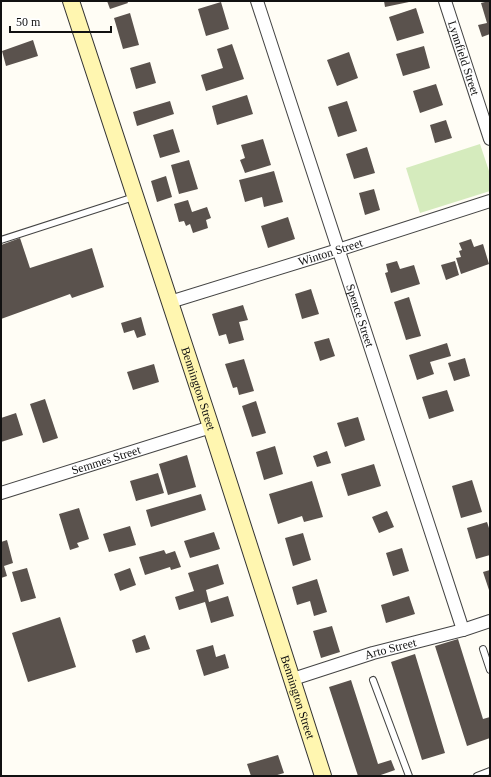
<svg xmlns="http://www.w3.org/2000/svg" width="491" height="777" viewBox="0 0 491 777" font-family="'Times New Roman',serif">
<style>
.green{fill:#d5ebbd}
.building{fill:#5a524d}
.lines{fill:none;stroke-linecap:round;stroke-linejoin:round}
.lane-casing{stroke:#444;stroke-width:8}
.street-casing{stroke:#444;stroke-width:14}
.secondary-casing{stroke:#333;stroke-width:18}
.lane{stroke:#fff;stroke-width:6}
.street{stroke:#fff;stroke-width:12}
.secondary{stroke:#fff6b0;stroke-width:16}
.labels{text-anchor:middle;stroke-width:4;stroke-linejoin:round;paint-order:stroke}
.street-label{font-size:12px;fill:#111;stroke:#fff}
</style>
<rect width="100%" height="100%" fill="#fffdf5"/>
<path class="green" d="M480,144L490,174V191L420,213L406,168Z"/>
<path class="building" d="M107,1H127L128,3L110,9Z
M384,1H409V2L385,7Z
M489,1H490V34L482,37L478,25L487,23L481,3Z
M221,2L229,29L206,36L198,9Z
M416,8L424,33L397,41L389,17Z
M130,13L139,45L123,49L114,18Z
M33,40L38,56L6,66L2,51Z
M232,44L244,79L206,91L201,75L223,68L217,49Z
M424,46L430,68L403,76L396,54Z
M349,52L358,78L337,86L327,60Z
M150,62L156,83L136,89L130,68Z
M436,84L443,105L420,113L413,91Z
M247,95L253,114L217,125L212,106Z
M170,101L174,114L137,126L133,112Z
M347,101L357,131L338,137L328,107Z
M446,120L452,138L435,143L430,125Z
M173,129L180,152L160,158L153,135Z
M263,139L271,165L245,173L240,160L245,158L241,145Z
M367,147L375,173L354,179L346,154Z
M189,160L198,189L179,194L171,165Z
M274,171L283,202L264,207L262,197L245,202L239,180Z
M166,176L172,197L157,202L151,181Z
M374,189L380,210L365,215L359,193Z
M188,200L192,212L207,207L211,218L206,220L208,228L193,233L190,224L186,226L184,221L179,222L174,204Z
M288,217L295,239L268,248L261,226Z
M20,238L30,268L92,248L104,287L72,298L70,294L1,319V245Z
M471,239L474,247L483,244L489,264L461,274L456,258L461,257L459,251L462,250L459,243Z
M397,261L400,269L414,265L420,284L391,293L385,273L388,272L386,264Z
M455,261L459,275L446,280L441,265Z
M311,289L319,314L302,319L295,294Z
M409,297L421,336L406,340L394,302Z
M243,305L248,320L239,322L244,340L229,344L226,334L219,336L212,314Z
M141,317L146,335L137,338L134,330L124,333L121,323Z
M329,338L335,356L320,361L314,342Z
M447,343L451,356L430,362L434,374L417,380L409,355Z
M465,358L470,376L454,381L448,363Z
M244,359L254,391L239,395L237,387L233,388L225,364Z
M154,364L159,382L133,390L127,372Z
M447,390L454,411L429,419L422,397Z
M45,399L58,438L43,443L30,404Z
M256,401L266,433L252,437L242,406Z
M16,413L23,435L1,442V418Z
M358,417L365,440L345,447L337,423Z
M275,446L283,474L264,480L256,452Z
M327,451L331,463L317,467L313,456Z
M187,455L196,487L168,495L159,464Z
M374,464L381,486L348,496L341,474Z
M158,473L164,493L136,501L130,481Z
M472,480L482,512L461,518L452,486Z
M312,481L323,517L304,522L302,516L278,524L269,494Z
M201,494L206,510L151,527L146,510Z
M79,508L89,539L77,543L79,547L70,550L59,514Z
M387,511L394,527L379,533L372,517Z
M487,522L490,531V555L476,559L467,528Z
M130,526L136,545L109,552L103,534Z
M214,532L220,549L190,558L184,541Z
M303,533L311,560L293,566L285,538Z
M7,540L13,563L4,566L7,576L1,578V542Z
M402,548L409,571L393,576L386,553Z
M164,550L166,554L175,551L181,567L171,570L170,567L145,575L139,557Z
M218,564L224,584L206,590L209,602L228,596L234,616L211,623L205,602L179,610L175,597L194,591L188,573Z
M27,568L36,598L21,602L12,572Z
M130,568L136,585L120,591L114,574Z
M490,570V593L483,572Z
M317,579L327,612L314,616L310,601L297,605L292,587Z
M409,596L415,614L386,623L381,605Z
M60,617L76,667L28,682L12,633Z
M332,626L340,652L321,658L313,631Z
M145,635L150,649L136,653L132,640Z
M458,639L483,719L490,717V738L467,746L435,646Z
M213,645L216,657L225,654L229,668L204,676L196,650Z
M415,654L445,753L422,760L391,662Z
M351,680L378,764L391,760L395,770L378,776H358L329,687Z
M278,755L284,773L274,776H251L247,764Z"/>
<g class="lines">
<defs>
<path id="lane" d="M1,240L134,197
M483,649L490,670
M373,680L409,776
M477,776L490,771"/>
<g id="street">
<path id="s1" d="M257,1L463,630"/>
<path id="s2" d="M445,1L490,139"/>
<path id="s3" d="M170,302L338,250L490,201"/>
<path id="s4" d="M1,493L211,427"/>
<path id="s5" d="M293,679L373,653L463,630L490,621"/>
</g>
<g id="secondary">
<path id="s6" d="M71,1L211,427L323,776"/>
</g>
</defs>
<use href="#lane" class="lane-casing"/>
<use href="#street" class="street-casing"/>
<use href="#secondary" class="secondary-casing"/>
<use href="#lane" class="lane"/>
<use href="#street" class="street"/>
<use href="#secondary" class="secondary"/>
</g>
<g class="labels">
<g class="street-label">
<text dy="4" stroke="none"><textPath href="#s2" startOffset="60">Lynnfield Street</textPath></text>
<text dy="4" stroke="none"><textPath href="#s3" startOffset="168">Winton Street</textPath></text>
<text dy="4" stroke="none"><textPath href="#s1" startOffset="331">Spence Street</textPath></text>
<text dy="4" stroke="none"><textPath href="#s6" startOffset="408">Bennington Street</textPath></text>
<text dy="4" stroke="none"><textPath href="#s4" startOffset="110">Semmes Street</textPath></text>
<text dy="4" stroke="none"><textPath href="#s5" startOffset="102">Arto Street</textPath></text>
<text dy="4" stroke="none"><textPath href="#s6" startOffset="732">Bennington Street</textPath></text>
</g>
</g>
<rect width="491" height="777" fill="none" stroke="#111111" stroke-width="4"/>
<path d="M10 26v6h101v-6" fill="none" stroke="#111111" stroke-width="2"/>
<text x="16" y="26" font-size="12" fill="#111111" stroke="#ffffff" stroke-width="3" paint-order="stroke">50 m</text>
</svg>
